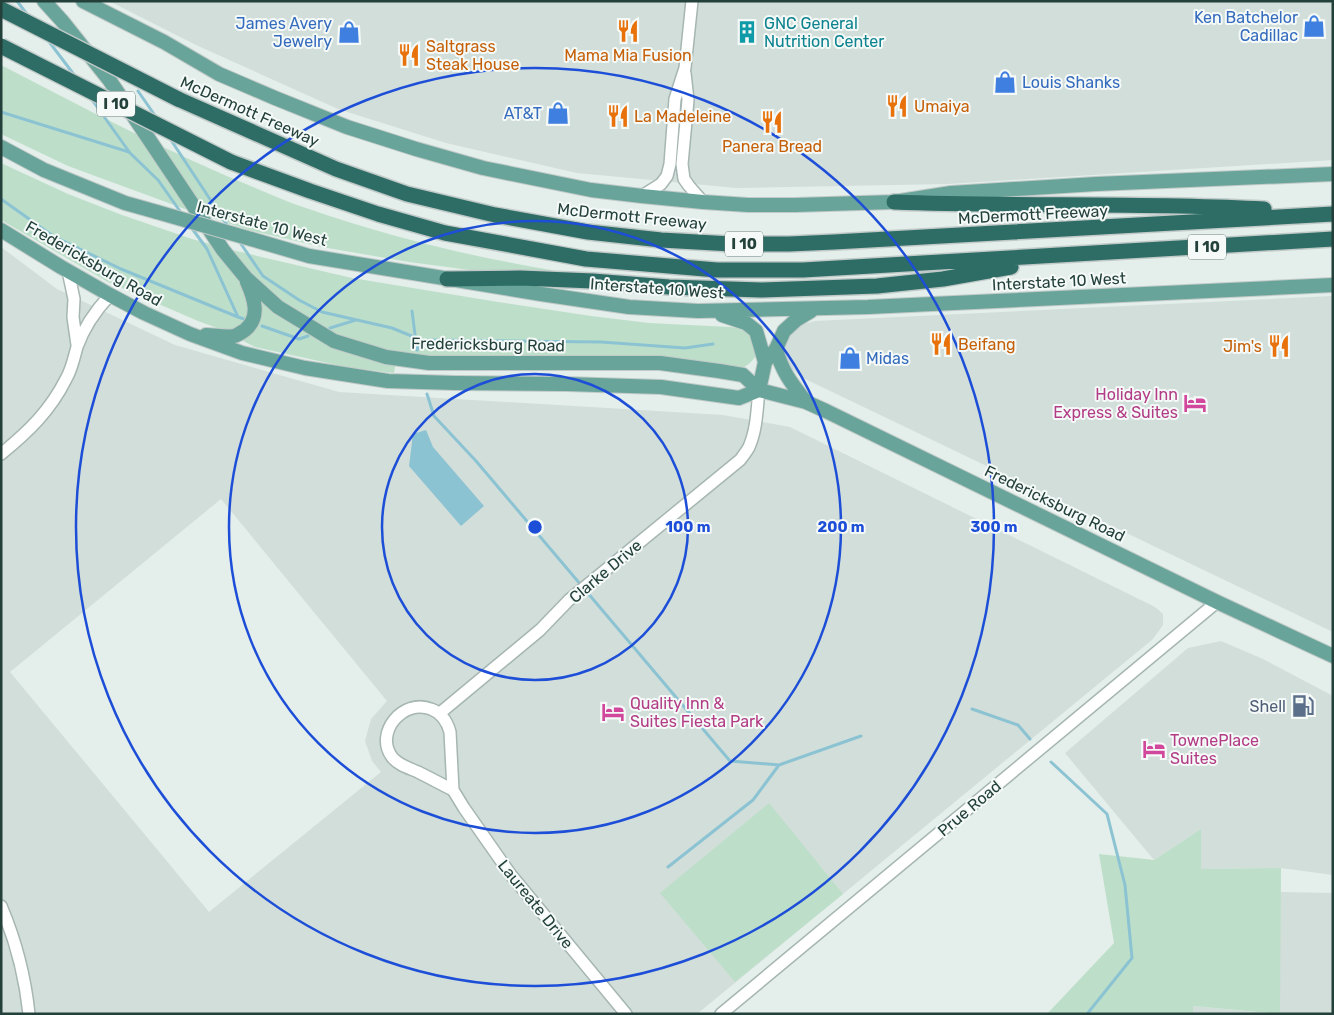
<svg xmlns="http://www.w3.org/2000/svg" width="1334" height="1015" viewBox="0 0 1334 1015" font-family="Rubik,sans-serif">
<style>
.built{fill:#d2deda;fill-rule:evenodd}
.green{fill:#bddfc9}
.water{fill:#8cc3d3}
.lines{fill:none;stroke-linecap:round;stroke-linejoin:round}
.stream{stroke:#8cc3d3;stroke-width:3}
.minor-casing{stroke:#a6b6b2;stroke-width:14}
.major-casing{stroke:#c1cac8;stroke-width:16}
.highway-casing{stroke:#c1cac8;stroke-width:18}
.minor{stroke:#fff;stroke-width:11}
.major{stroke:#68a499;stroke-width:14}
.highway{stroke:#2e6d65;stroke-width:15}
.major-bridge-casing{stroke:#c1cac8;stroke-width:16;stroke-linecap:butt}
.highway-bridge-casing{stroke:#c1cac8;stroke-width:18;stroke-linecap:butt}
.major-bridge{stroke:#68a499;stroke-width:14}
.highway-bridge{stroke:#2e6d65;stroke-width:15}
.ring{fill:none;stroke:#1d4ed8;stroke-width:2.5}
.labels{text-anchor:middle;stroke-width:4;stroke-linejoin:round;paint-order:stroke}
.shield{fill:#f5faf8;stroke:#627874;stroke-width:1}
.shield-label{font-size:15px;font-weight:bold;fill:#23403b}
.shop-label{font-size:16px;fill:#366cbe;stroke:#f5faf8;text-anchor:end}
.culture-label{font-size:16px;fill:#0d838f;stroke:#f5faf8;text-anchor:start}
.food-label{font-size:16px;fill:#c56008;stroke:#f5faf8;text-anchor:start}
.street-label{font-size:16px;fill:#23403b;stroke:#f5faf8}
.hotel-label{font-size:16px;fill:#b23c85;stroke:#f5faf8;text-anchor:start}
.service-label{font-size:16px;fill:#4e5e75;stroke:#f5faf8;text-anchor:end}
.centre{fill:#1d4ed8;stroke:#f5faf8;stroke-width:2.5}
.ring-label{font-size:15px;text-anchor:middle;font-weight:bold;fill:#1d4ed8;stroke:#f5faf8;stroke-width:4;stroke-linejoin:round;paint-order:stroke}
</style>
<rect width="100%" height="100%" fill="#e4eeea"/>
<path class="built" d="M109,1H1333V160L947,184L737,188L577,173L446,143L338,109L196,45Z
M1,247L57,289L175,345L339,392L723,415L790,427L1155,607L1163,614V625L1153,639L697,1014H1ZM221,499L387,701L371,719L365,741L372,761L381,772L209,912L10,672Z
M1333,296V632L801,377L789,366L784,353L786,342L793,331L801,325L815,321Z
M1221,641L1263,659L1333,696V875L1281,868L1201,869V829L1154,860L1065,753L1188,648Z
M1280,892L1333,893V1014H1280Z
M1193,1006L1278,1014H1193Z"/>
<path class="green" d="M1,65C86,109 171,154 260,190C275,196 290,203 306,208C386,236 468,256 551,270L549,275L470,270L409,262L322,247L249,230L185,209L68,166L1,134Z
M1,163L68,194L122,215L192,239L232,250L352,278L498,302L591,316L649,323L730,327L745,329L753,336L756,356L750,363L743,368L699,361L670,358H492L397,355L394,373L346,367L255,347L220,329L198,321L108,282L1,220Z
M769,803L843,894L735,982L660,893Z
M1201,829V869L1281,868L1280,1014L1193,1006V1014H1047L1114,943L1099,854L1154,860Z"/>
<path class="water" d="M426,430L433,447L484,506L461,526L409,466L413,434Z"/>
<g class="lines">
<path class="stream" d="M17,1L29,17
M47,39L75,76
M138,91L156,117
M90,97L130,153L158,180L182,214
M1,112L129,152
M169,137L229,228
M1,199L53,236L121,269L238,317
M191,227L207,249L238,317L244,319
M239,241L263,276L299,300L322,312L392,328L414,337
M412,311L417,350
M262,326L299,339L308,336
M330,328L356,320
M417,350L421,345L429,340L601,342L685,348L713,344
M427,394L434,416L476,461L730,761L779,765L861,736
M972,709L1018,725L1030,739
M1051,762L1107,814L1125,885L1132,958L1087,1014
M668,867L753,800L779,765"/>
<defs>
<path id="minor" d="M685,73L688,100L682,164L684,179L689,186L703,202
M642,196L661,184L667,176L670,164L675,99L685,68L692,1
M68,271L74,299L73,317L77,345
M1,454C28,432 50,411 66,379C72,369 74,357 77,347C84,327 96,310 110,295
M440,713L540,630L569,600L740,460C743,456 747,451 749,447C757,429 757,408 759,390
M453,790C441,784 430,778 418,772C409,768 398,765 392,757C374,733 403,698 431,709C442,713 447,721 450,732L453,790L464,808L511,875L626,1014
M1,906C16,941 25,976 29,1014
M721,1014L1217,602"/>
<path id="major" d="M44,1L63,22L110,81L223,250L246,278L278,307L334,341L386,357L429,363H660L719,371L743,375L759,390L806,402L826,411L1217,602L1333,656
M83,1L164,42L219,74L275,98L347,127L416,149L483,168L591,190L642,196L703,202L748,205H795L894,202L951,193L1096,184L1333,174
M1,147L44,170L125,203L157,212
M1,230L61,267L110,295L144,313L190,334L242,353L305,368L388,381L455,383L566,384L661,387L739,398L759,390
M251,239L309,256L541,294L629,307L698,311L868,307L1333,285
M722,315L746,323L756,331L765,362
M206,335C214,335 226,338 234,336C238,335 242,332 245,330C261,317 254,298 247,282
M776,349C782,372 792,384 806,402
M759,390L765,362L776,349L784,331L796,320L811,311"/>
<path id="highway" d="M178,99L336,169L407,194L495,215L588,232L661,240L732,244H789L834,242L1333,214
M231,162L310,191L378,214L445,233L586,259L717,270H803L1333,239
M894,202C1017,207 1141,202 1264,209
M447,279L520,278L593,281L669,287L761,290L877,286L943,279L1011,267"/>
</defs>
<use href="#minor" class="minor-casing"/>
<use href="#major" class="major-casing"/>
<use href="#highway" class="highway-casing"/>
<use href="#minor" class="minor"/>
<use href="#major" class="major"/>
<use href="#highway" class="highway"/>
<defs>
<path id="major-bridge" d="M157,212L251,239"/>
<path id="highway-bridge" d="M1,9L178,99
M1,46L231,162"/>
</defs>
<use href="#major-bridge" class="major-bridge-casing"/>
<use href="#highway-bridge" class="highway-bridge-casing"/>
<use href="#major-bridge" class="major-bridge"/>
<use href="#highway-bridge" class="highway-bridge"/>
</g>
<g class="ring">
<circle cx="535" cy="527" r="153"/>
<circle cx="535" cy="527" r="306"/>
<circle cx="535" cy="527" r="459"/>
</g>
<defs>
<symbol id="shop-bare" viewBox="-9 -9 18 18"><path d="M-5-2.5h2.3a2.7 3.5 0 0 1 5.4 0H5L5.5 6h-11ZM-1.5-2.5h3a1.5 2.3 0 0 0-3 0Z" fill="#3f7fe0" stroke="#f5faf8" stroke-width="2.5" paint-order="stroke"/></symbol>
<symbol id="restaurant-bare" viewBox="-9 -9 18 18"><path d="M-5-6h1v4h1v-4h1v4h1v-4h1v5L-1.5 .5V6h-2V.5L-5-1ZM5-6V6H3V1.5H1.5Q1.5-4 5-6Z" fill="#e8710a" stroke="#f5faf8" stroke-width="2.5" paint-order="stroke"/></symbol>
<symbol id="building-bare" viewBox="-9 -9 18 18"><path d="M-4-6H4V6H1V3H-1V6H-4ZM-2.5-4.3h1.7v1.8h-1.7ZM.8-4.3h1.7v1.8H.8ZM-2.5-1h1.7V.8h-1.7ZM.8-1h1.7V.8H.8Z" fill="#0f9aa8" stroke="#f5faf8" stroke-width="2.5" paint-order="stroke"/></symbol>
<symbol id="hotel-bare" viewBox="-9 -9 18 18"><path d="M-6-4.5h1.5V1H6V5H4.5V3h-9V5H-6ZM-4 0a1.8 1.8 0 1 1 3.6 0ZM.5 0V-2.5h3Q6-2.5 6 0Z" fill="#d1479c" stroke="#f5faf8" stroke-width="2.5" paint-order="stroke"/></symbol>
<symbol id="fuel-bare" viewBox="-9 -9 18 18"><path d="M-5.5-6h7V0h2V4h1.3V-2.5L3-4.5l.8-.8L6-3V5H2.5V1h-1V6h-7ZM-4.2-4.7v3.2H.2V-4.7Z" fill="#5c6f8a" stroke="#f5faf8" stroke-width="2.5" paint-order="stroke"/></symbol>
</defs>
<g fill-rule="evenodd">
<use href="#shop-bare" x="1298" y="10" width="32" height="32"/>
<use href="#restaurant-bare" x="612" y="15" width="32" height="32"/>
<use href="#shop-bare" x="333" y="16" width="32" height="32"/>
<use href="#building-bare" x="731" y="16" width="32" height="32"/>
<use href="#restaurant-bare" x="393" y="39" width="32" height="32"/>
<use href="#shop-bare" x="989" y="66" width="32" height="32"/>
<use href="#restaurant-bare" x="881" y="90" width="32" height="32"/>
<use href="#shop-bare" x="542" y="97" width="32" height="32"/>
<use href="#restaurant-bare" x="602" y="100" width="32" height="32"/>
<use href="#restaurant-bare" x="756" y="106" width="32" height="32"/>
<use href="#restaurant-bare" x="925" y="328" width="32" height="32"/>
<use href="#restaurant-bare" x="1263" y="330" width="32" height="32"/>
<use href="#shop-bare" x="834" y="342" width="32" height="32"/>
<use href="#hotel-bare" x="1179" y="387" width="32" height="32"/>
<use href="#fuel-bare" x="1287" y="690" width="32" height="32"/>
<use href="#hotel-bare" x="597" y="696" width="32" height="32"/>
<use href="#hotel-bare" x="1138" y="733" width="32" height="32"/>
</g>
<g class="labels">
<g class="shield">
<rect x="97" y="91.5" width="38" height="25" rx="4"/>
<rect x="725" y="231.5" width="38" height="25" rx="4"/>
<rect x="1188" y="234.5" width="38" height="25" rx="4"/>
</g>
<g class="shield-label">
<text x="116" y="109">I 10</text>
<text x="744" y="249">I 10</text>
<text x="1207" y="252">I 10</text>
</g>
<g class="shop-label">
<text x="1298" y="23">Ken Batchelor<tspan x="1298" dy="18">Cadillac</tspan></text>
<text x="332" y="29">James Avery<tspan x="332" dy="18">Jewelry</tspan></text>
<text x="1022" y="88" text-anchor="start">Louis Shanks</text>
<text x="542" y="119">AT&amp;T</text>
<text x="866" y="364" text-anchor="start">Midas</text>
</g>
<g class="culture-label">
<text x="764" y="29">GNC General<tspan x="764" dy="18">Nutrition Center</tspan></text>
</g>
<g class="food-label">
<text x="426" y="52">Saltgrass<tspan x="426" dy="18">Steak House</tspan></text>
<text x="628" y="61" text-anchor="middle">Mama Mia Fusion</text>
<text x="914" y="112">Umaiya</text>
<text x="634" y="122">La Madeleine</text>
<text x="772" y="152" text-anchor="middle">Panera Bread</text>
<text x="958" y="350">Beifang</text>
<text x="1262" y="352" text-anchor="end">Jim's</text>
</g>
<g class="street-label">
<text transform="translate(250 111) rotate(24)" y="6">McDermott Freeway</text>
<text transform="translate(1033 214) rotate(-3)" y="6">McDermott Freeway</text>
<text transform="translate(632 216) rotate(6)" y="6">McDermott Freeway</text>
<text transform="translate(262 223) rotate(15)" y="6">Interstate 10 West</text>
<text transform="translate(94 263) rotate(30)" y="6">Fredericksburg Road</text>
<text transform="translate(1059 281) rotate(-3)" y="6">Interstate 10 West</text>
<text transform="translate(657 288) rotate(4)" y="6">Interstate 10 West</text>
<text transform="translate(488 344) rotate(1)" y="6">Fredericksburg Road</text>
<text transform="translate(1055 503) rotate(26)" y="6">Fredericksburg Road</text>
<text transform="translate(605 571) rotate(-40)" y="6">Clarke Drive</text>
<text transform="translate(969 808) rotate(-40)" y="6">Prue Road</text>
<text transform="translate(536 904) rotate(51)" y="6">Laureate Drive</text>
</g>
<g class="hotel-label">
<text x="1178" y="400" text-anchor="end">Holiday Inn<tspan x="1178" dy="18">Express &amp; Suites</tspan></text>
<text x="630" y="709">Quality Inn &amp;<tspan x="630" dy="18">Suites Fiesta Park</tspan></text>
<text x="1170" y="746">TownePlace<tspan x="1170" dy="18">Suites</tspan></text>
</g>
<g class="service-label">
<text x="1286" y="712">Shell</text>
</g>
</g>
<circle cx="535" cy="527" r="8" class="centre"/>
<g class="ring-label">
<text x="688" y="532">100 m</text>
<text x="841" y="532">200 m</text>
<text x="994" y="532">300 m</text>
</g>
<rect width="1334" height="1015" fill="none" stroke="#23403b" stroke-width="5"/>
</svg>
